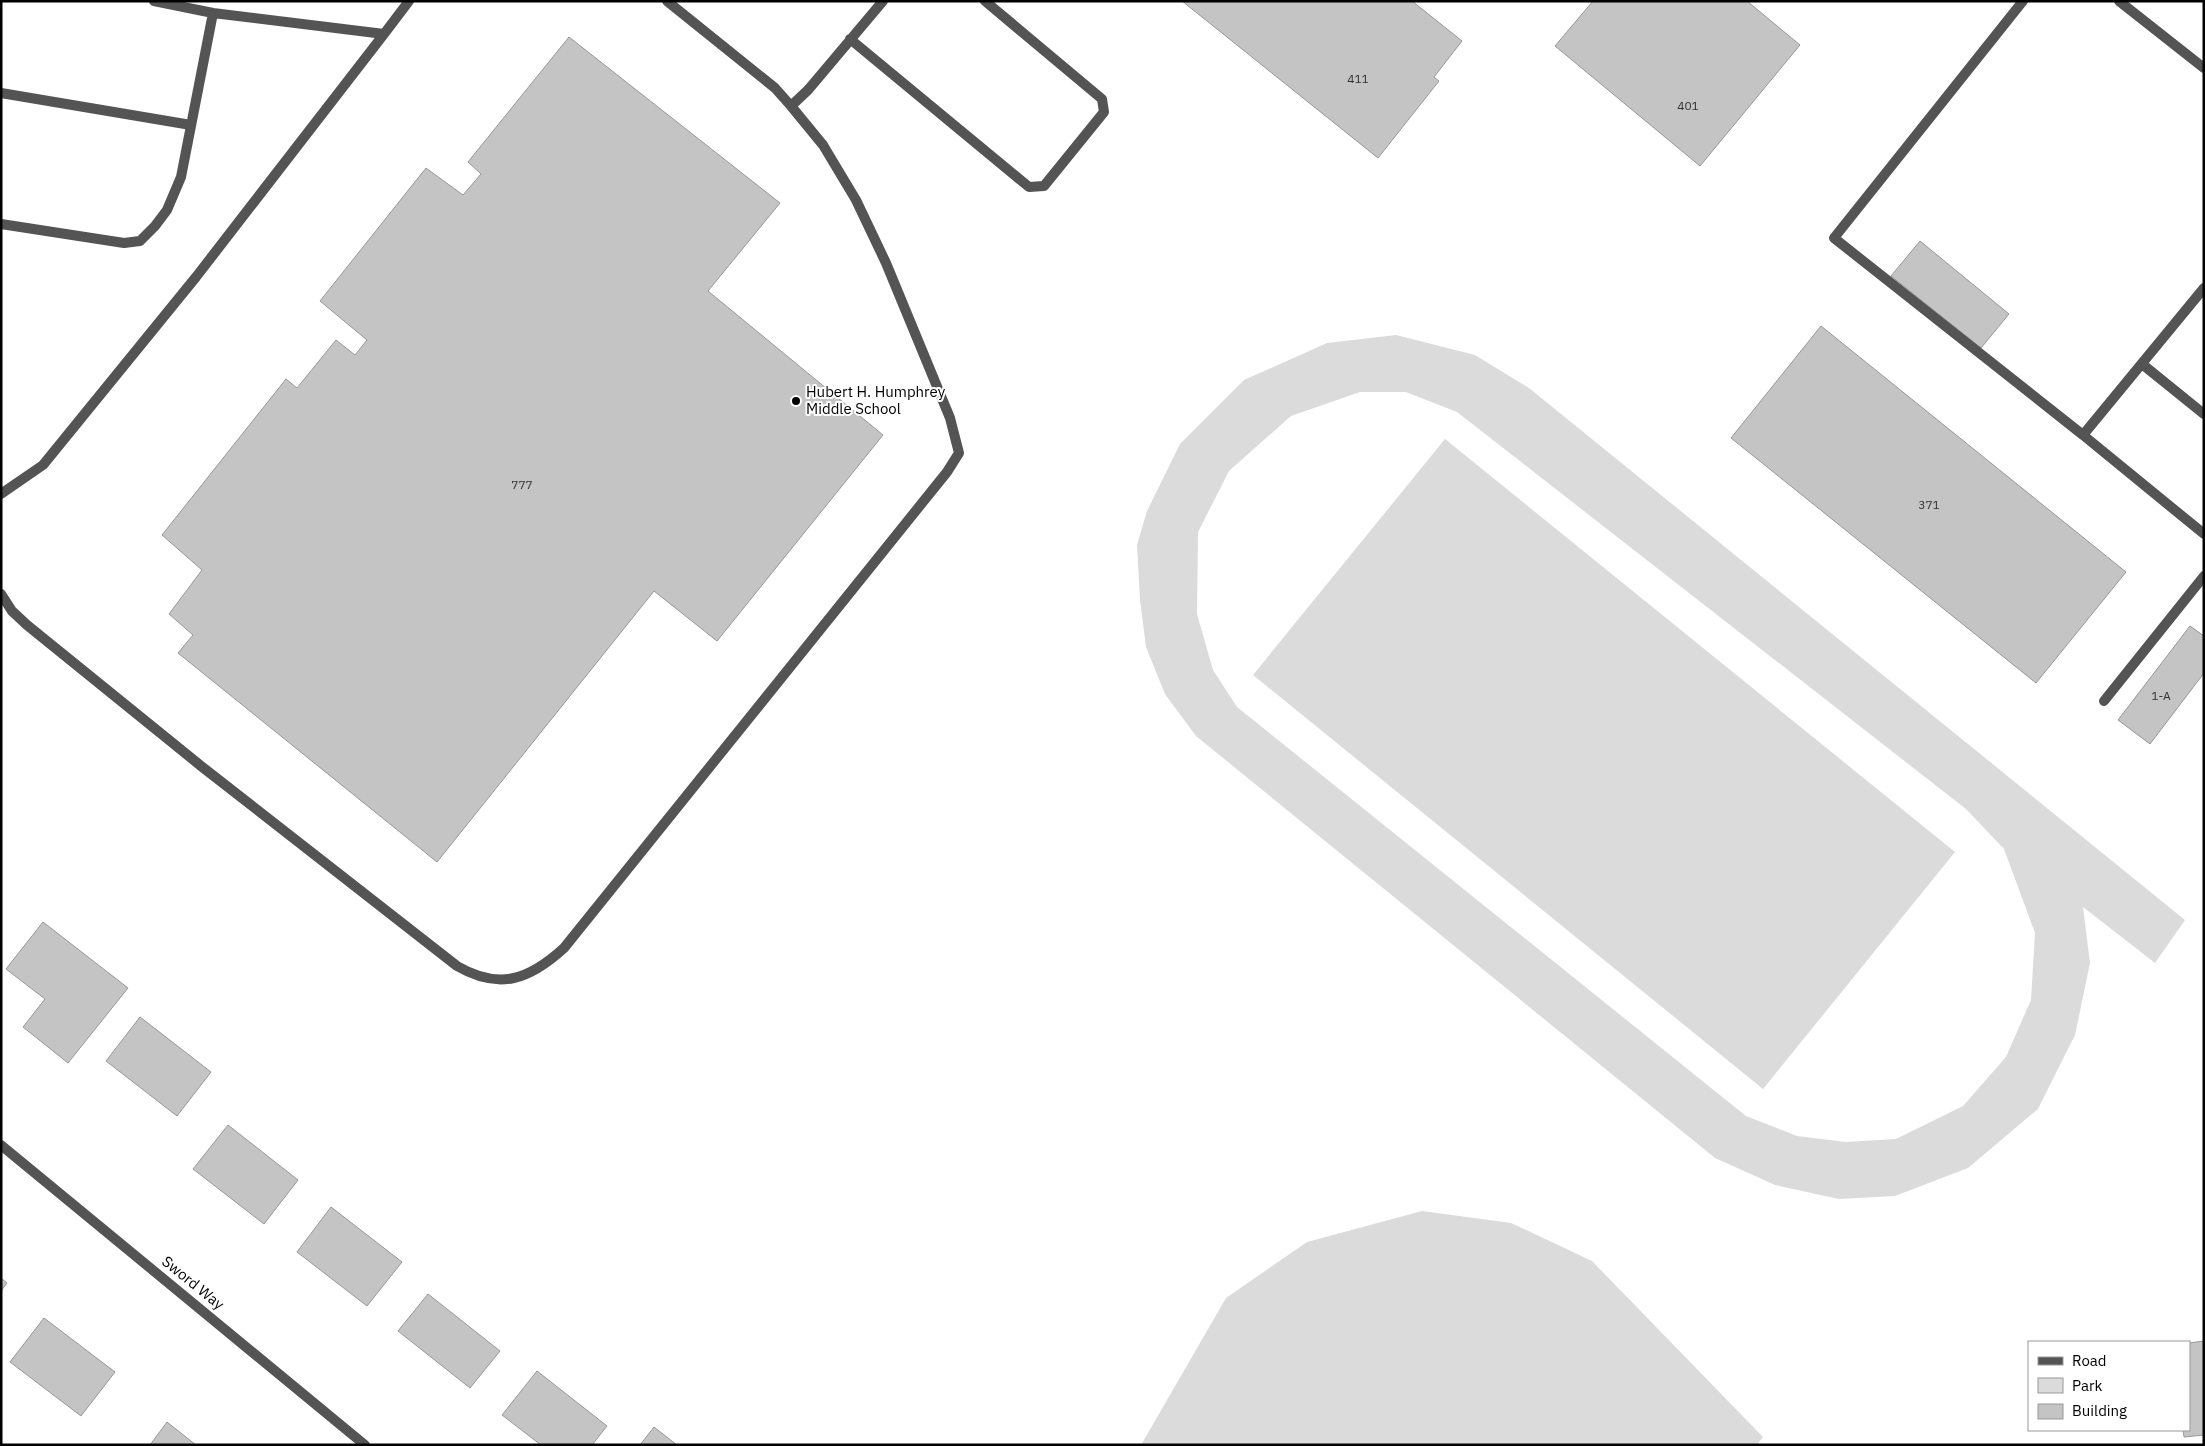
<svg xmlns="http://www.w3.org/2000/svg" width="2205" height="1446" viewBox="0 0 2205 1446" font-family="'IBM Plex Sans',sans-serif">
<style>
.green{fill:#dbdbdb;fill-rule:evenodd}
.building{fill:#c4c4c4;stroke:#989898}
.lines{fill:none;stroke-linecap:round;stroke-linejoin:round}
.service{stroke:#545454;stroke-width:10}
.minor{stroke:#545454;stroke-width:10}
.poi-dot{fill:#000;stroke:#fff;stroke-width:2}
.labels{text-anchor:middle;stroke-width:4;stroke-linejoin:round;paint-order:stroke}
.number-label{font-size:12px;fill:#313131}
.poi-label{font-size:15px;fill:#000;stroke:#fff;text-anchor:start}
.street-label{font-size:15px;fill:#000;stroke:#fff}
</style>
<rect width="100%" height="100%" fill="#fff"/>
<path class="green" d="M1396,335L1475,355L1529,388L2185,920L2155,963L2083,907L2090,963L2075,1035L2038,1109L1968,1168L1895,1196L1839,1199L1775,1185L1715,1158L1196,736L1165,694L1146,647L1140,600L1137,545L1147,511L1180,444L1244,380L1327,343ZM1360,392H1406L1457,412L1966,809L2004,849L2035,933L2031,1000L2006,1057L1963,1106L1896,1139L1846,1142L1797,1136L1746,1116L1237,707L1213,670L1197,614L1198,532L1229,471L1291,416Z
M1445,439L1955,852L1763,1089L1253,675Z
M1422,1211L1511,1223L1592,1261L1763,1437L1757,1445H1141L1226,1298L1307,1242Z"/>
<path class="building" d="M1182,1H1412L1462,41L1434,77L1439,81L1378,158Z
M1593,1H1747L1800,45L1700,166L1555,46Z
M569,37L780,203L708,291L883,435L717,641L654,591L437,862L178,653L193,635L169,614L202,570L162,535L286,379L297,388L336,340L355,355L367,340L320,301L426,168L463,195L481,174L468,162Z
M1920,241L2009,314L1981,348L1891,276Z
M1821,326L2126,572L2036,683L1731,438Z
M2190,626L2204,636V673L2150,744L2118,720Z
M43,922L128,988L68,1063L23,1027L45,999L6,969Z
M140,1017L211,1072L177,1116L106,1061Z
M228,1125L298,1180L264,1224L193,1169Z
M331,1207L402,1262L367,1306L297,1252Z
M1,1278L7,1283L1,1291Z
M428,1294L500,1351L470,1388L398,1331Z
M44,1318L115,1372L81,1416L10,1362Z
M2204,1341V1435L2184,1437L2183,1430H2189V1343Z
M537,1371L607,1426L592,1445H541L502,1415Z
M167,1422L196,1445H150Z
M654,1427L677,1445H640Z"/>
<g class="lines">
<path class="service" d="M154,1L213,13L384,34L409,1
M667,1L775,88L791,106L808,90L883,1
M2023,1L1834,238L2083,435L2204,288
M2119,1L2204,68
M850,39L1029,187L1044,186L1104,112L1102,99L985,1
M1,93L191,125
M1,224L124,243L140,241L155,226L167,210L181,177L213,13
M2142,364L2204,414
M2083,435L2204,534
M1,494L43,465L196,277L384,34
M1,594L12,611L27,625L201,766L457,966C500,991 530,979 564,948L947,472L959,453L950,418L886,263L856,200L823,145L791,106
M2104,701L2204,576"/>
<path class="minor" d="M1,1145L365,1445"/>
</g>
<circle class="poi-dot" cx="796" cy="401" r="5"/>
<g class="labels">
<g class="number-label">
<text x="1358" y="83">411</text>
<text x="1688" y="110">401</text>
<text x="522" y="489">777</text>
<text x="1929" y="509">371</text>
<text x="2161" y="700">1-A</text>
</g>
<g class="poi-label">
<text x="806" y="397">Hubert H. Humphrey<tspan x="806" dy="17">Middle School</tspan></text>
</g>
<g class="street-label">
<text transform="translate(193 1283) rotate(39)" y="5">Sword Way</text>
</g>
</g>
<rect width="2205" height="1446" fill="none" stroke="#000000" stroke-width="5"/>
<rect x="2028" y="1341" width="162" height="90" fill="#ffffff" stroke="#999999"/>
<rect x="2038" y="1357" width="25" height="8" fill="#545454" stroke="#999999"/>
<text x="2072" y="1366" font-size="15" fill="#000000">Road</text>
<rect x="2038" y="1378" width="25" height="15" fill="#dbdbdb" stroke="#999999"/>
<text x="2072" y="1391" font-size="15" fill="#000000">Park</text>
<rect x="2038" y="1404" width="25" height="15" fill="#c4c4c4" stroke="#999999"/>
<text x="2072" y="1416" font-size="15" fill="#000000">Building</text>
</svg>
